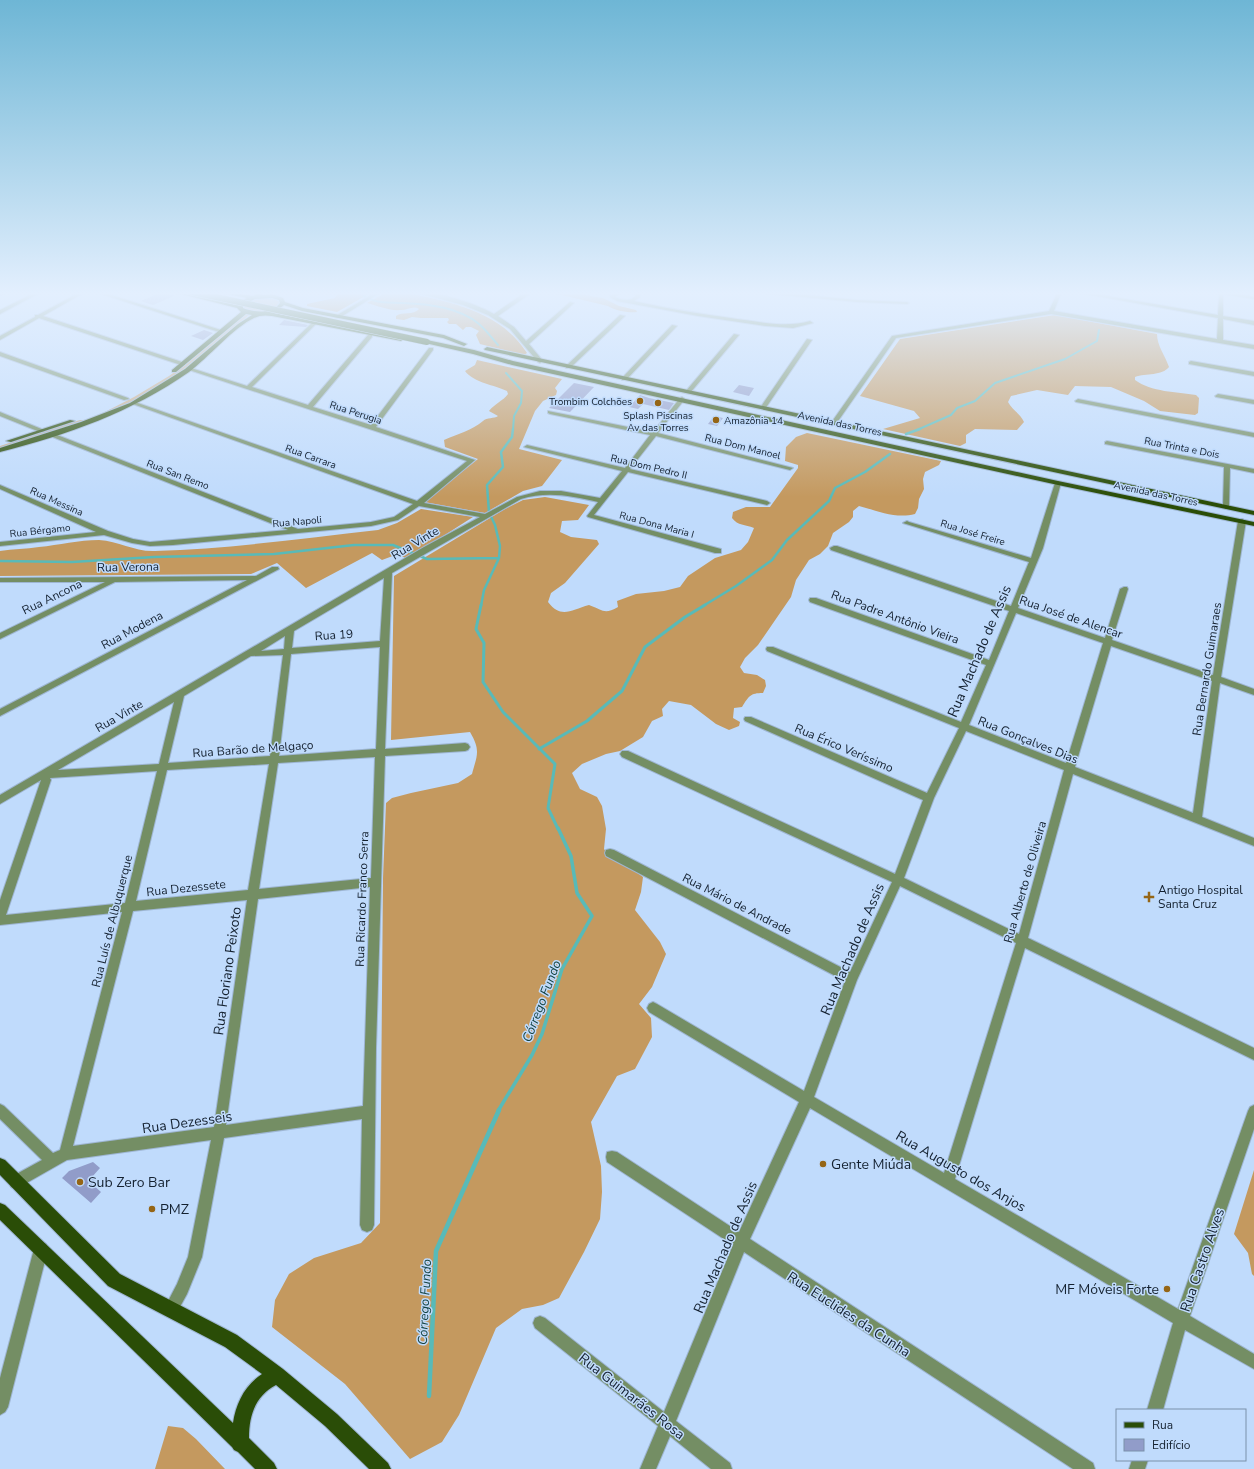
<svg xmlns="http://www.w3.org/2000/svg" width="1254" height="1469" viewBox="0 0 1254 1469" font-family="'Nunito Sans',sans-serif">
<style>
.green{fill:#caad88}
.forest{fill:#c4995f}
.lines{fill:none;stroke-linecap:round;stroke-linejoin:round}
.stream-far4{stroke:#58bab8;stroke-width:2}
.stream-far3{stroke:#58bab8;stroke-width:2.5}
.stream-far2{stroke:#58bab8;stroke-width:3}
.stream-far1{stroke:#58bab8;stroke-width:3.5}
.stream{stroke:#58bab8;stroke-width:4.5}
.building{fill:#919cc9}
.minor-casing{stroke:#9eb6d3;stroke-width:2}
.primary-casing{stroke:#9eb6d3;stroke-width:2}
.minor{fill:#748e64;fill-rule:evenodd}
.primary{fill:#2a4d07;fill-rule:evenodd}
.primary-bridge-casing{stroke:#9eb6d3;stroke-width:7;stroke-linecap:butt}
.primary-bridge{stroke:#2a4d07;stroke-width:6}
.poi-dot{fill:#956515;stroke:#c0dbfc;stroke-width:1.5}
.labels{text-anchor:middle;stroke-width:3;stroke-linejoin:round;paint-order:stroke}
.far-poi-label{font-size:10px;fill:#142130;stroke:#c0dbfc;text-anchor:end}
.far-street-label{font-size:10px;fill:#142130;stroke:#c0dbfc}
.street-label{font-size:12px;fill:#142130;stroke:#c0dbfc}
.poi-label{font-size:12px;fill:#142130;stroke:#c0dbfc;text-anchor:start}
.water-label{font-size:13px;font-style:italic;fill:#144241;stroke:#c0dbfc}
.near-street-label{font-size:14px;fill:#142130;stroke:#c0dbfc}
.near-poi-label{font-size:14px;fill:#142130;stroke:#c0dbfc;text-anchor:start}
</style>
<rect width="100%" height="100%" fill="#c0dbfc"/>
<path class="green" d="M259,298H273L280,302V305C265,313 261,314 244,309L245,305L251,301Z
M243,313L249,315L187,367L164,383L131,402L99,415L134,397L169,376L187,363Z
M80,420H84L0,448V446Z"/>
<path class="forest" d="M339,291H374L337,312L307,306V304L335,298Z
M389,291H398C445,301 499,309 527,353L524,355L480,344L476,335L479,331L471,327H466L463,330L456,324H449L447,322L449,320L448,318H421L412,317L404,320L396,319V316C403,311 413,316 419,309C413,305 408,310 401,310C390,311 378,306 367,303Z
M545,291H577L585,295L603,298L619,306L636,310L637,312C628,313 616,311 608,306Z
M1055,315L1157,334C1157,346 1165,355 1169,367C1162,376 1146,373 1135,377V380C1151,392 1177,392 1196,395L1199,398L1198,413L1195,415L1160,411L1144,401L1111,387L1075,386L1068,395L1037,390L1011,396L1008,402C1012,410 1020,413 1024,422L1017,430L975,429L966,435V443L960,446L883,429L920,418L914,411L860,396L900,339Z
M477,360L562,379L555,388L557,391L556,395L543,401L535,411L519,449L562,460L542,486L523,491L485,513L424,502L478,459L445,447L444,440C458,434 472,430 483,421C487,417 494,419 498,416L489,411C494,404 503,401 508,394L507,391C495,385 474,383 465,371L475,365Z
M807,433L941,461L939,465L925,472L923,479L924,489L919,499L918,508L915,514C896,519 878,511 859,506L853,511V517L849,522L833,533L828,546L820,554L809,560L796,580L791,597L758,645L745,658L740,667L744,673L757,675L765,680L766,686L763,693C750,693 749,696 742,707L734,708L733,718L740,722L739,726L729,730L716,724L691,705L669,701L662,709L663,716L652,721L643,737L620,751L606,754L582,764L572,773L580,789L597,797L602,806L606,829L604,849L610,857L628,866L643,877L641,892L635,910L660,942L666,954L652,987L639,1004L651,1018L652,1037L635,1069L617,1076L591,1122L601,1166L602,1192L600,1219L584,1252L559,1298L543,1305L522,1309L496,1328L459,1415L442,1442L410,1459L345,1384L272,1327L275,1300L289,1274L314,1258L361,1243L380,1223L383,878L386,803L392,798L411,793L458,783L472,774C477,755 481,751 470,732L391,740L394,576L505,509L523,500L545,497L589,505L578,520L562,521L560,532L571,537L597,540L599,544L565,583L551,593L548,602C561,619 571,610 589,605C603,610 604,615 618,607L617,601L636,594L664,591L680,587L688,576L715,558L741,550L748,542L754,528C745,524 738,526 732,518L733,512L746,507H770L798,468V465L785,461L786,447L796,437Z
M421,509L473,517L407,559L398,554L382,560L372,553L306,588L277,563L251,574L0,576V551C13,549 26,549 39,547C59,545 79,540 99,540C119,541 135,552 155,551C230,549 304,538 378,530L397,523Z
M1254,1170V1276L1252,1274L1248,1253L1234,1234Z
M168,1426L183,1428L196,1439L225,1469H155Z"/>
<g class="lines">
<path class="stream-far4" d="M361,291V294C374,304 387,302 403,303C428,304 459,307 479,324C486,330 492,338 498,345
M506,373L522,391L521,403L514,416L513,430
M917,430L951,415L957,408L975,401L995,383L1065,359L1097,341L1099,330"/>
<path class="stream-far3" d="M906,434L920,429
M0,561L72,562L154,557L274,554L354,545H393L427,559L499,558
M481,606L484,590L499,558L500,546L495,525L489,512L487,485L503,467L501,452L512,437L513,429
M703,606L736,586L772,560L787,540L829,501L835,488L865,472L890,454"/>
<path class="stream-far2" d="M481,605L476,629L484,643L483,682L503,712L555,764L548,808L558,829
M539,749L587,721L622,691L645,647L685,617L705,605"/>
<path class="stream-far1" d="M498,1111L532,1055L542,1034L562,969L592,916L577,893L571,856L558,828"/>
<path class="stream" d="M429,1396L436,1251L499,1110"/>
</g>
<path class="building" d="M162,292L174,296L153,305L141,301Z
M284,320L308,325L306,327L279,325Z
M204,330L213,333L203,340L191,336Z
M574,383L594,387L570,412L549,408Z
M739,385L754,388L749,396L733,392Z
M640,395L649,398L674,403L669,410L643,404L638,409L629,407Z
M714,416L723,418L717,426L708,424Z
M93,1162L100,1168L92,1177L96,1180L92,1184L101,1192L91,1203L62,1178L69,1171Z"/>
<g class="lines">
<defs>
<path id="minor" d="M4,291H10L0,295V292Z
M38,291H43L0,314V310Z
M82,291H87L43,316L185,363V365H181L39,318L0,340V336L35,317V315H38Z
M92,291H99L224,331L219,332Z
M378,291H383L339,318L334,317Z
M411,291C435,291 473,302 494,314L527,291H531V293L498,316L514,327L526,341L570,302L574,303L529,344L543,361L540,363L538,362L510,329L488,315L463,305Z
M616,291H622L615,297C621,300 632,302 636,295L629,291H635L640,293V297L634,301C668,309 703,314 737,319C762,322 786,328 810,321L813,323L793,328L766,326L698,316L617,301L610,297L611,293Z
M750,291H766L857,300L907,302L909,303L907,304L857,302L752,292Z
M1058,291H1062L1054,311L1217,339L1218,318L1069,291H1079L1218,315L1219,294L1209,291H1223L1254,297V299L1223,294V316L1254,321V325L1223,319V340L1254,345V349L1051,314L896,338L836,424L831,423L892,336L1049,311Z
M620,315L625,316L570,368H566V366Z
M315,320L317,321V323L252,387L308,405L368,335H372V337L313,407L371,425L429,348H433V350L376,427L475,460L424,503L485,514L517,497L540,491H561L600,498L622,471L524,447L527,445L625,468L650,435L550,414L548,413V411L653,432L680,398L682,397L685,399L658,433L793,468L790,470L656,436L630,469L767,501L770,503L767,505L628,472L594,515L721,549V553H715L588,517L587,516L598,502C572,496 547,491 521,499L392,573L385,749L465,743L468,744L470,747L468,750L465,751L385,756L376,1048L374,1225L372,1230L367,1232L362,1230L360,1225L362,1119L224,1138L202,1257L187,1294L176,1314L171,1316L166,1314L164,1309L177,1284L188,1257L211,1140L67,1160L16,1189L11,1187L9,1182L11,1177L42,1160L0,1119V1104L4,1106L53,1153L60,1150L122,912L0,925V900L41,780L0,804V795L424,547L480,517L419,506L398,520L371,526L173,545L150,546L132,543L104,535L0,546V542L96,532L0,489V485L108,531L133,539L150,542L288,530L50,436V434L52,433L298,529L371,522L394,517L413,504L130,403L135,402L417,501L467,461L186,369L191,368L247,386ZM384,578L380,641L292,648L294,631ZM285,636L284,649L261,651ZM380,647L376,749L279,756L291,654ZM283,655L270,756L168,763L184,696L251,656ZM174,702L159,764L58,770ZM375,757L371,878L259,889L278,763ZM269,764L248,890L136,901L167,770ZM157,771L125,903L6,915L51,780L50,778ZM370,887L363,1106L226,1125L258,899ZM247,900L214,1127L73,1146L133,911Z
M672,325L677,326L626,380H622V378Z
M734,334L739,335L690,393H686V391Z
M807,339L812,340L765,409H761L760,408Z
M0,352L128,398L129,399L124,400L0,356Z
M1191,361L1254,372V376L1189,364V362Z
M1218,394L1254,400V404L1216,397L1215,396Z
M1078,399L1254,433V437L1076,402L1075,401Z
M0,412L44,430L45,431L40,432L0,416Z
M1107,441L1254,469V473L1230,468L1229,507L1226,509L1223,507L1224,467L1105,444V442Z
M1058,481L1061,483L1043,548L1018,608L1105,638L1120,589L1124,587H1127L1128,589L1112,640L1213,675L1238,521L1242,519L1246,521L1221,677L1254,689V695L1220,683L1202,817L1254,838V846L1073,774L1028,938L1254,1048V1060L1025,948L955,1179L1178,1309L1248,1111L1250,1107L1254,1105V1129L1190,1316L1254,1354V1369L1185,1330L1163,1410H1147L1173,1323L810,1108L750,1239L1093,1463L1095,1469H1073L744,1252L676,1421L730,1463L732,1469H711L670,1436L656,1469H640L658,1426L535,1328L533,1323L535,1318L540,1316L545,1318L664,1412L733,1245L607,1162L606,1157L607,1152L612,1151L617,1152L739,1232L799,1102L649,1012L647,1008L649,1004L653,1002L657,1004L804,1091L845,981L606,856L605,853L606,850L610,849L614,850L850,972L892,882L622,757L620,754L622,751H628L895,874L923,800L745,721L744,719L745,717H751L927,793L959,728L767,651L766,649L767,647H773L961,722L986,665L810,602L809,600L810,598H816L989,660L1009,611L831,550L830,548L834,546H837L1011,606L1029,562L903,523L907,521L909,522L1031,558L1055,483ZM1016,613L1103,643L1066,763L969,725ZM1111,646L1212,681L1193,813L1075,767ZM966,731L1064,770L1019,934L904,878L934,798ZM900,886L1016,943L944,1173L814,1097L857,980Z
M272,567H278L279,569L0,716V709L247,580L115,582L0,639V633L105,582H0V578L256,576Z
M41,1242L46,1244L48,1249L8,1407L5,1412L0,1415V1378L34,1249L36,1244Z
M1132,1460H1148L1145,1469H1129Z"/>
<path id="primary" d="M169,291H178L237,305L240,301L247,298L212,291H224L253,296L261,291L264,293L262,295L272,294L283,298L285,302L303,308L444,335L467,344L464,346L443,338L302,311L284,305L274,313L404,339L401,341L272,316C266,315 260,315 254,318C234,327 208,358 189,372C132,412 67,435 0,452V448L81,422L130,403L185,369L238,324L252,315L246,314L176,372H172V370L241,312L237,308ZM255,299L272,298L279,300L280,303C272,314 255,313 243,308V305Z
M427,340L474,350L513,361L1058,481L1254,522V526L1058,485L512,365L473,354L425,343L424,342Z
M487,347L1254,511V515L485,350L484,349Z
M70,420L75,421L11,442L6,441Z
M0,1158L5,1160L120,1274L237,1335L283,1369L337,1414L388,1463L391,1469H369L325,1426L276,1385C255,1396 249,1416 249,1438L274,1463L277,1469H255L238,1452L234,1450L232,1447L0,1220V1203L5,1205L233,1423C236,1403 245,1385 262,1374L225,1347L108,1286L0,1175Z"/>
</defs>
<use href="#minor" class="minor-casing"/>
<use href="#primary" class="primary-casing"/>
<use href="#minor" class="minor"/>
<use href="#primary" class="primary"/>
<defs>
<path id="primary-bridge" d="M187,291L427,342"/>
</defs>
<use href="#primary-bridge" class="primary-bridge-casing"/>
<use href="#primary-bridge" class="primary-bridge"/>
</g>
<linearGradient id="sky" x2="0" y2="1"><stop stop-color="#6eb6d5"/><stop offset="0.59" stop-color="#e3effe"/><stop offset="1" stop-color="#e3effe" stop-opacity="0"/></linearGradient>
<rect width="1254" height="497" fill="url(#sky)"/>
<g class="poi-dot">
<circle cx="640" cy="401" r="4"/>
<circle cx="658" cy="403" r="4"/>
<circle cx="716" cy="420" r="4"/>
<path d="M1147 891h4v4h4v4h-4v4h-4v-4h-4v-4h4z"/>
<circle cx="823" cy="1164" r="4"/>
<circle cx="80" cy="1182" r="4"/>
<circle cx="152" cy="1209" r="4"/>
<circle cx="1167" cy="1289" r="4"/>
</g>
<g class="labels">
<g class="far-poi-label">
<text x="632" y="405">Trombim Colchões</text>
<text x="658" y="419" text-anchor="middle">Splash Piscinas<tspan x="658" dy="12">Av das Torres</tspan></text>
<text x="724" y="424" text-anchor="start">Amazônia 14</text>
</g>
<g class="far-street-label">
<text transform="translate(356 412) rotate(18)" y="4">Rua Perugia</text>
<text transform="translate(840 423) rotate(12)" y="4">Avenida das Torres</text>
<text transform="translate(743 446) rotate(14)" y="4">Rua Dom Manoel</text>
<text transform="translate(1182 447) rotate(11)" y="4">Rua Trinta e Dois</text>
<text transform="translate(311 456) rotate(20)" y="4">Rua Carrara</text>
<text transform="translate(649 466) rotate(13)" y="4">Rua Dom Pedro II</text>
<text transform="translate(178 474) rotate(21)" y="4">Rua San Remo</text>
<text transform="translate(1156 493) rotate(12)" y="4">Avenida das Torres</text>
<text transform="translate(57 501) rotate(24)" y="4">Rua Messina</text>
<text transform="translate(297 521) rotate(-5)" y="4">Rua Napoli</text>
<text transform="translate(657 524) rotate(15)" y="4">Rua Dona Maria I</text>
<text transform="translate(40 530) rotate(-6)" y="4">Rua Bérgamo</text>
<text transform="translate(973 532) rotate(17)" y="4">Rua José Freire</text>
</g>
<g class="street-label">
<text transform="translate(415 543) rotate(-31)" y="4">Rua Vinte</text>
<text transform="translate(128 567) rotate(-1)" y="4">Rua Verona</text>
<text transform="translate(52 597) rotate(-26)" y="4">Rua Ancona</text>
<text transform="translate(895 617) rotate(20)" y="4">Rua Padre Antônio Vieira</text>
<text transform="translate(1071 617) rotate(19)" y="4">Rua José de Alencar</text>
<text transform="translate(132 630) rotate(-28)" y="4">Rua Modena</text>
<text transform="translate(334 635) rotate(-4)" y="4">Rua 19</text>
<text transform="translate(1207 669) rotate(-81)" y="4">Rua Bernardo Guimaraes</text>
<text transform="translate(119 716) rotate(-30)" y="4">Rua Vinte</text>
<text transform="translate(1028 740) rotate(22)" y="4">Rua Gonçalves Dias</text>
<text transform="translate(844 748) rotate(23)" y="4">Rua Érico Veríssimo</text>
<text transform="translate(253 749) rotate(-4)" y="4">Rua Barão de Melgaço</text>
<text transform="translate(1025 882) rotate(-74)" y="4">Rua Alberto de Oliveira</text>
<text transform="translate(186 888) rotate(-6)" y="4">Rua Dezessete</text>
<text transform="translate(362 899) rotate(-88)" y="4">Rua Ricardo Franco Serra</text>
<text transform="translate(737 904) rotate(27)" y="4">Rua Mário de Andrade</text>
<text transform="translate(112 921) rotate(-76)" y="4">Rua Luís de Albuquerque</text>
</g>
<g class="poi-label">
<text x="1158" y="894">Antigo Hospital<tspan x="1158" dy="14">Santa Cruz</tspan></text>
</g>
<g class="water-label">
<text transform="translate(541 1001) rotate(-69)" y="5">Córrego Fundo</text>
<text transform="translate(424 1302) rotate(-87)" y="5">Córrego Fundo</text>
</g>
<g class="near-street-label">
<text transform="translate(979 651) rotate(-67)" y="5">Rua Machado de Assis</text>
<text transform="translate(852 949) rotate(-67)" y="5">Rua Machado de Assis</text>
<text transform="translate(227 971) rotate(-82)" y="5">Rua Floriano Peixoto</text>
<text transform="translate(187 1122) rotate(-8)" y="5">Rua Dezesseis</text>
<text transform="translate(961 1171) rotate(30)" y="5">Rua Augusto dos Anjos</text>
<text transform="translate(725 1247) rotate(-67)" y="5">Rua Machado de Assis</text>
<text transform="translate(1202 1260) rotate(-71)" y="5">Rua Castro Alves</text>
<text transform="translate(849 1314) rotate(33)" y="5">Rua Euclides da Cunha</text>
<text transform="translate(632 1396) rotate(38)" y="5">Rua Guimarães Rosa</text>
</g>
<g class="near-poi-label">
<text x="831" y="1169">Gente Miúda</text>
<text x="88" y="1187">Sub Zero Bar</text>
<text x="160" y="1214">PMZ</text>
<text x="1159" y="1294" text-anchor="end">MF Móveis Forte</text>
</g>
</g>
<rect x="1116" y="1409" width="130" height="52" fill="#c0dbfc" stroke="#7b91aa"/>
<rect x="1124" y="1422" width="20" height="6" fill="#2a4d07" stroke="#7b91aa"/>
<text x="1152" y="1429" font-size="12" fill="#142130">Rua</text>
<rect x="1124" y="1439" width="20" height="12" fill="#919cc9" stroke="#7b91aa"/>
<text x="1152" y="1449" font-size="12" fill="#142130">Edifício</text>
</svg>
